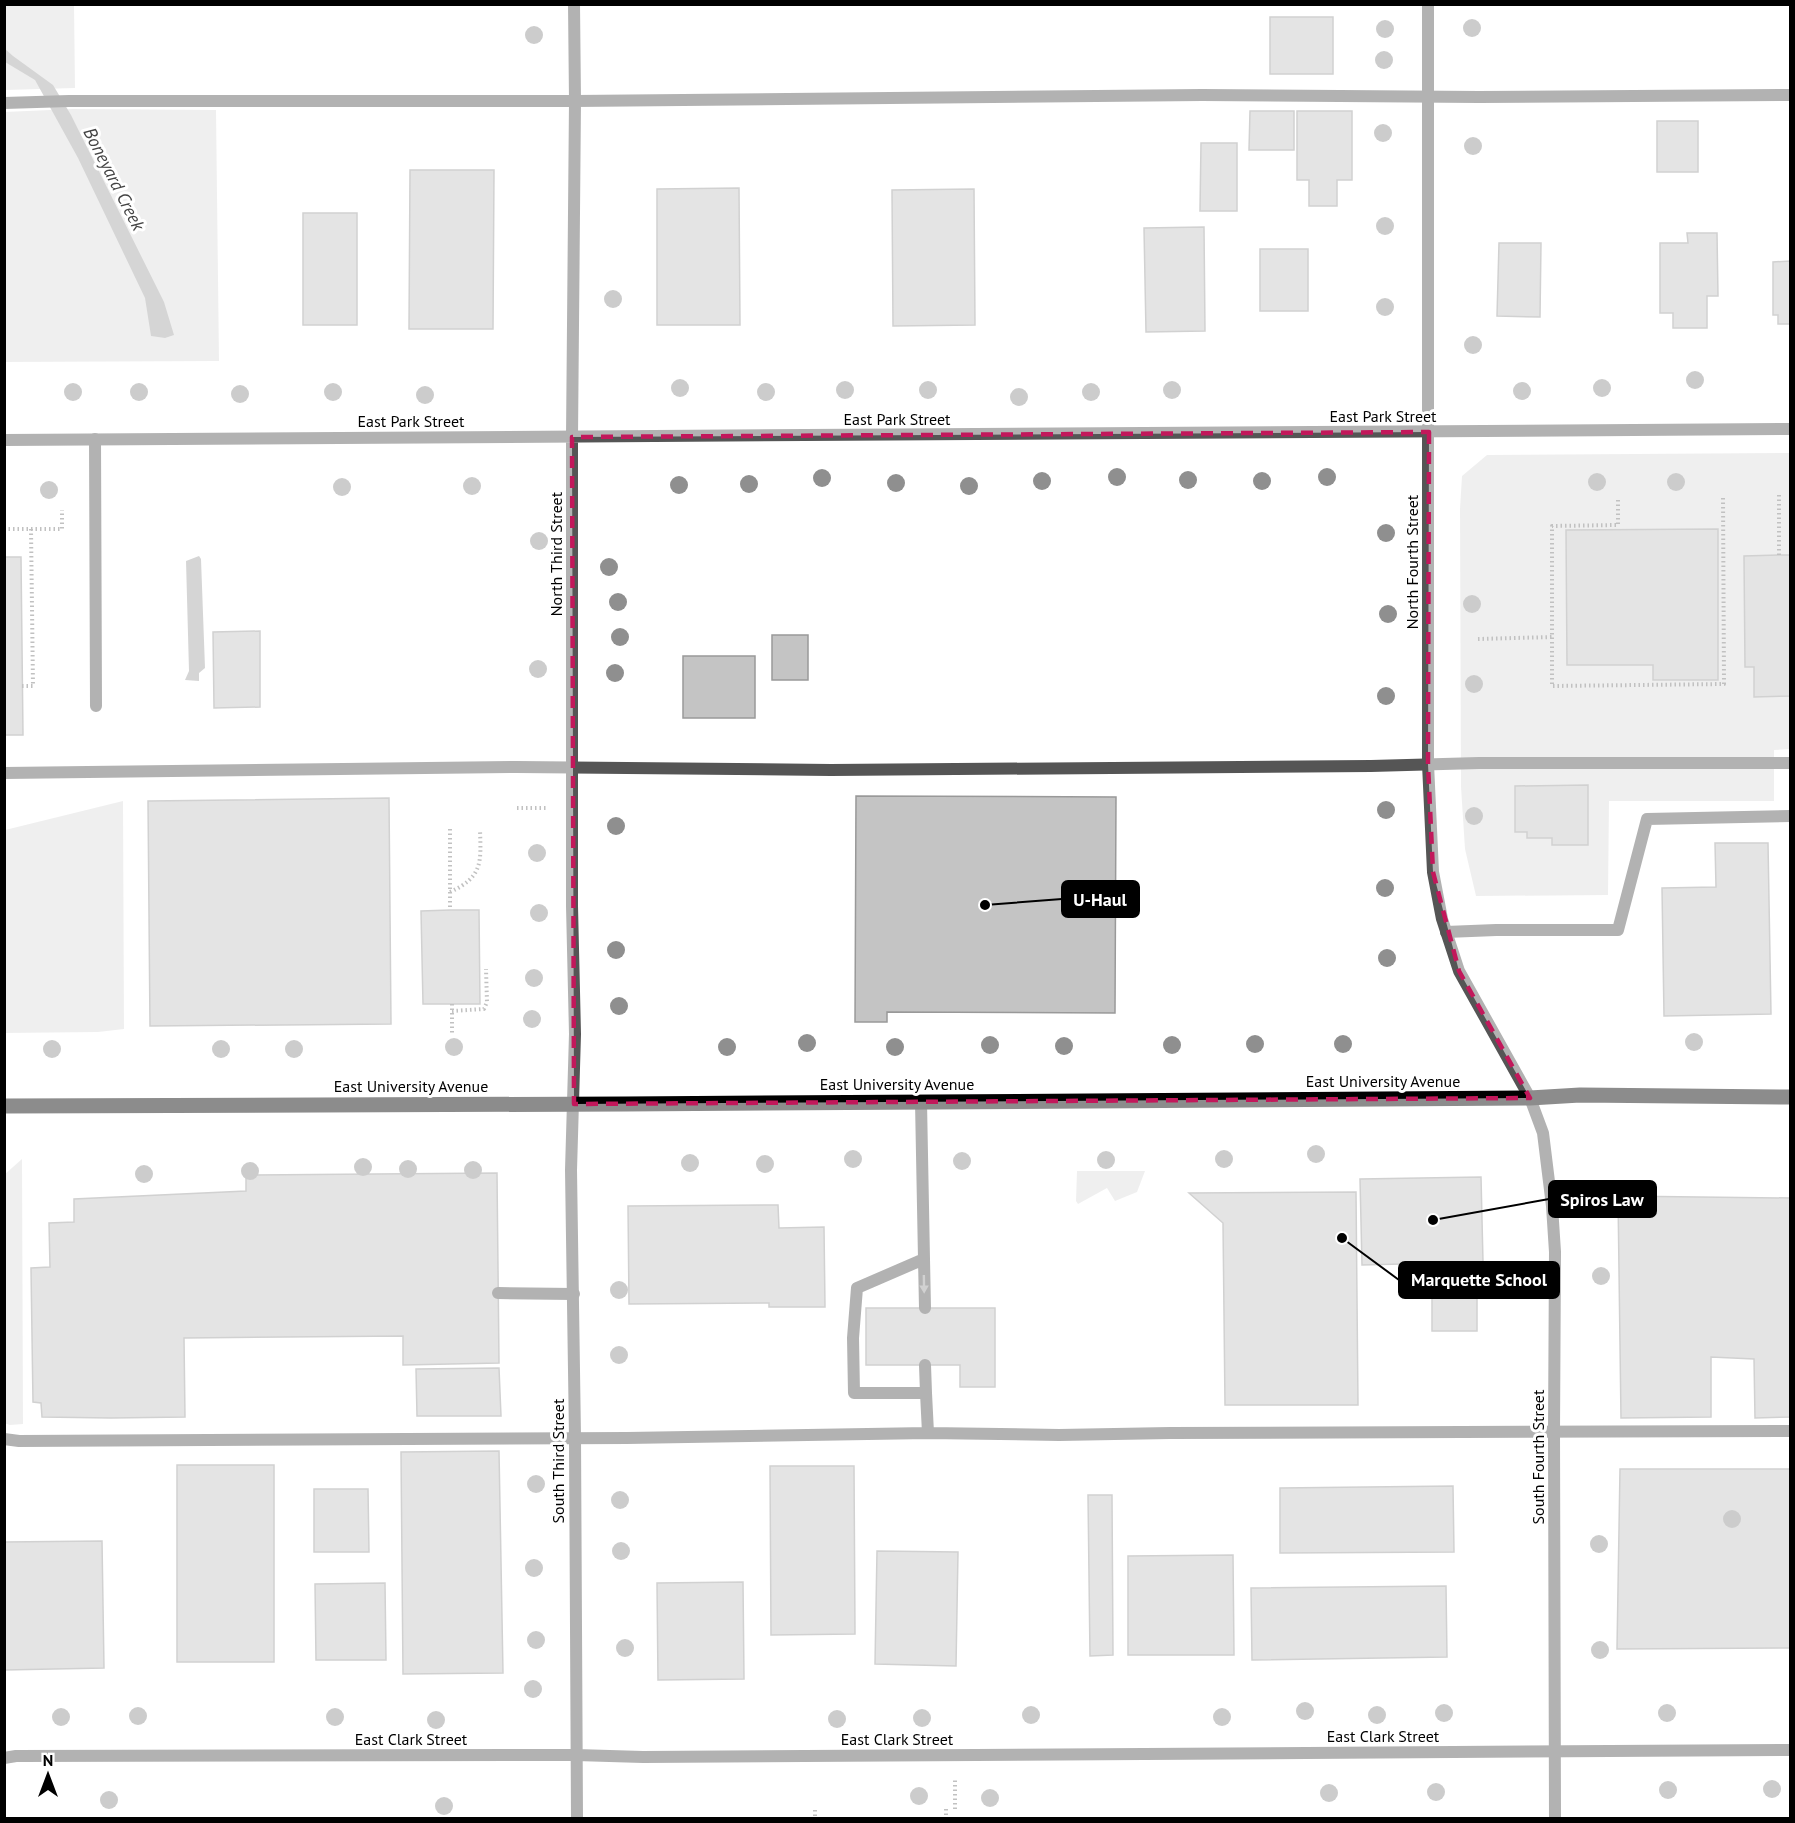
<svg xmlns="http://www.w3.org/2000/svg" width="1795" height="1823" viewBox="0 0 1795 1823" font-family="'PT Sans',sans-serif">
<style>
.green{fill:#dcdcdc;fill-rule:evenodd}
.water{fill:#a3a3a3}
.building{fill:#c4c4c4;stroke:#999;stroke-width:1.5}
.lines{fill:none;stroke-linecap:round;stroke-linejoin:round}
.path{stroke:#777;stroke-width:4;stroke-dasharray:1.5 3;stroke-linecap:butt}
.service{stroke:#555;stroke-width:12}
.minor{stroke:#555;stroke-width:12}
.tertiary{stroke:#555;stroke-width:12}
.primary{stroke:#000;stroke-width:15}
.tree{fill:#8f8f8f}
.oneway{fill:#999}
.marked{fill:none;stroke:#c2185b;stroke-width:4.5;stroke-dasharray:12 8;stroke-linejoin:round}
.labels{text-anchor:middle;stroke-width:6;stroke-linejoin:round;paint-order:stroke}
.street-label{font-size:16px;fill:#000;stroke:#fff}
.water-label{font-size:18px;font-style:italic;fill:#444;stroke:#fff}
.leader{fill:none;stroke:#000;stroke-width:2}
.callout-dot{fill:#000;stroke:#fff;stroke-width:2}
.callout{fill:#000;stroke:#000;stroke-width:2}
.callout-label{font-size:18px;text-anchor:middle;font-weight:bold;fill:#fff}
</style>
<rect width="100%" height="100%" fill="#fff"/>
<path class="green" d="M4,5H74L75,88L5,90Z
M73,109L216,110L219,361L5,362L4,112Z
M1790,453V555L1744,556L1745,666L1754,667L1755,697L1790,696V749L1774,750V801H1609L1608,895L1476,896L1465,849L1461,787L1460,509L1462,476L1487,455ZM1718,529V680H1654L1653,665H1567L1566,530Z
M123,801L124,1029L98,1032L5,1033V830Z
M22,1159L23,1424L10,1425L4,1423V1175Z
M1077,1171H1145L1137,1192L1115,1201L1107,1188L1078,1204L1076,1201Z"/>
<path class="water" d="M4,48L13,56L53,85L71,115L164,302L174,335L165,338L151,336L145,298L78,158L35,80L5,62Z
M199,556L201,559L205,668L199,673V681L185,680L189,671L186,561Z"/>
<path class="building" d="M1270,17H1333V74H1270Z
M1250,111H1294V150H1249Z
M1297,111H1352V180H1337V206H1309V180H1297Z
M1657,121H1698V172H1657Z
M1201,143H1237V211H1200Z
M410,170H494L493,329H409Z
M739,188L740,325H657V189Z
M974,189L975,325L893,326L892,190Z
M303,213H357V325H303Z
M1204,227L1205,331L1146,332L1144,228Z
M1687,233H1717L1718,296H1707V328H1673V313H1660V243H1688Z
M1499,243H1541L1540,317L1497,316Z
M1260,249H1308V311H1260Z
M1790,261V324H1778V315H1773V262Z
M1718,529V680H1653V665H1567L1566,530Z
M1779,555H1790V696L1754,697V667H1745L1744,556Z
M4,557H21L23,735H4Z
M260,631V707L214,708L213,632Z
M772,635H808V680H772Z
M683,656H755V718H683Z
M1588,785V845H1552V838H1527V832H1515V786Z
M856,796L1116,797L1115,1013L887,1012V1022H855Z
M389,798L391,1024L150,1026L148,801Z
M1715,843H1768L1771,1014L1664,1016L1662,888L1716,887Z
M450,910H479L480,1004H423L421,911Z
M497,1173L499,1363L403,1365V1336L184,1338L185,1417L111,1418L42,1417L41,1403L33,1402L31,1268L50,1267L49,1223L74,1222V1199L246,1191V1175Z
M1481,1177L1483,1262L1362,1265L1360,1179Z
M1356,1192L1358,1405H1225L1223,1223L1189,1193Z
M1618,1196L1790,1198V1417L1755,1418L1754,1359L1711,1357V1417L1621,1418Z
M778,1205L779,1228L824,1227L825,1307H769V1303L629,1304L628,1206Z
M1432,1267H1477V1331H1432Z
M866,1308H995V1387H960V1365H866Z
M499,1368L501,1416H417L416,1369Z
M499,1451L503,1673L403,1674L401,1452Z
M177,1465H274V1662H177Z
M770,1466H854L855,1634L771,1635Z
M1620,1469H1790V1648L1617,1649Z
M1453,1486L1454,1552L1280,1553V1488Z
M314,1489H368L369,1552H314Z
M1088,1495H1112L1113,1655L1090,1656Z
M102,1541L104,1668L4,1670V1542Z
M877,1551L958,1552L956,1666L875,1664Z
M1233,1555L1234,1655H1128V1556Z
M743,1582L744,1679L658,1680L657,1583Z
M385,1583L386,1660H316L315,1584Z
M1446,1586L1447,1657L1252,1660L1251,1588Z"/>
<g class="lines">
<path class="path" d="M1779,495V555
M1618,500V525L1552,526V686L1724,684L1723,496
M4,529H62V510
M1478,639L1552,637
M22,686H33L31,529
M517,808H546
M450,829V910
M450,892C483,877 481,862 480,830
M452,1004V1034
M452,1011L484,1009L487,1002L486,969
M946,1809V1818
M955,1809V1780
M815,1810V1818"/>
<path class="service" d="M4,103L69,101H575L1202,95L1479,97L1790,95
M95,439L96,706
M4,773L517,767L831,770L1371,766L1479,763H1790
M1446,932L1496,930H1618L1647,819L1790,816
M921,1102L924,1259L857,1288L853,1338L854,1393H926L928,1433
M924,1259L925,1308
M498,1293L574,1294
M925,1365L926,1393
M4,1439L19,1441L627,1438L928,1433L1059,1435L1170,1433L1790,1431"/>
<path class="minor" d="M574,4L575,101L572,437V906L575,1034L571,1170L575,1437L577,1818
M4,440L1790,429
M4,1758L16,1756L576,1755L643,1757L1790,1750"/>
<path class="tertiary" d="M1428,4V764L1433,872L1442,919L1459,971L1530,1098L1543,1133L1552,1206L1555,1252L1554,1432L1555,1818"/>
<path class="primary" d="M4,1106L626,1104L1530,1098L1580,1095L1790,1097"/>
</g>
<g class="tree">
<circle cx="1472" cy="28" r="9"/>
<circle cx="1385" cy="29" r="9"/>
<circle cx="534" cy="35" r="9"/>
<circle cx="1384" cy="60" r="9"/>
<circle cx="1383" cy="133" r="9"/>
<circle cx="1473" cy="146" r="9"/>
<circle cx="1385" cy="226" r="9"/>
<circle cx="613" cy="299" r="9"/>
<circle cx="1385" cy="307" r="9"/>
<circle cx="1473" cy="345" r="9"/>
<circle cx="1695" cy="380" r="9"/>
<circle cx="680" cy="388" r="9"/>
<circle cx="1602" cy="388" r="9"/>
<circle cx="845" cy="390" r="9"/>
<circle cx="928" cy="390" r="9"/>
<circle cx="1172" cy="390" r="9"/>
<circle cx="1522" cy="391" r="9"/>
<circle cx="73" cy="392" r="9"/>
<circle cx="139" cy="392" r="9"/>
<circle cx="333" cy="392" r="9"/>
<circle cx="766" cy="392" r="9"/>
<circle cx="1091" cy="392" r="9"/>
<circle cx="240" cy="394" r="9"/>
<circle cx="425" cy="395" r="9"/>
<circle cx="1019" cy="397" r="9"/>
<circle cx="1117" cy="477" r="9"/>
<circle cx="1327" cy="477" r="9"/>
<circle cx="822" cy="478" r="9"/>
<circle cx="1188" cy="480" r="9"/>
<circle cx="1042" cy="481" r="9"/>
<circle cx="1262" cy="481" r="9"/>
<circle cx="1597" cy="482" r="9"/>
<circle cx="1676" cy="482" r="9"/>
<circle cx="896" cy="483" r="9"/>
<circle cx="749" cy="484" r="9"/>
<circle cx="679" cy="485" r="9"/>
<circle cx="472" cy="486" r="9"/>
<circle cx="969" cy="486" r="9"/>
<circle cx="342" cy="487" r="9"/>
<circle cx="49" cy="490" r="9"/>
<circle cx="1386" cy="533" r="9"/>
<circle cx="539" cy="541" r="9"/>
<circle cx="609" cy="567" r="9"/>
<circle cx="618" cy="602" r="9"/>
<circle cx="1472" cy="604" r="9"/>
<circle cx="1388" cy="614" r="9"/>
<circle cx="620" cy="637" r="9"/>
<circle cx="538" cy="669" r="9"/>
<circle cx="615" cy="673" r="9"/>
<circle cx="1474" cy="684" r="9"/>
<circle cx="1386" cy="696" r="9"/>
<circle cx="1386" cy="810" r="9"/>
<circle cx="1474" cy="816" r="9"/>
<circle cx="616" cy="826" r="9"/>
<circle cx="537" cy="853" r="9"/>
<circle cx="1385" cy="888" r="9"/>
<circle cx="539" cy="913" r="9"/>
<circle cx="616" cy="950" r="9"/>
<circle cx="1387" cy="958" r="9"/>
<circle cx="534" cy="978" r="9"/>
<circle cx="619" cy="1006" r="9"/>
<circle cx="532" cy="1019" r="9"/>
<circle cx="1694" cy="1042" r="9"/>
<circle cx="807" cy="1043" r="9"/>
<circle cx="1255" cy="1044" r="9"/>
<circle cx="1343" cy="1044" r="9"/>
<circle cx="990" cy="1045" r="9"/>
<circle cx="1172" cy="1045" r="9"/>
<circle cx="1064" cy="1046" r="9"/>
<circle cx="454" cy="1047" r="9"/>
<circle cx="727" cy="1047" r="9"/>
<circle cx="895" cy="1047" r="9"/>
<circle cx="52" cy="1049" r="9"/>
<circle cx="221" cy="1049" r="9"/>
<circle cx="294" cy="1049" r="9"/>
<circle cx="1316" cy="1154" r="9"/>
<circle cx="853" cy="1159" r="9"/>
<circle cx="1224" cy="1159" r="9"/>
<circle cx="1106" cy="1160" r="9"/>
<circle cx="962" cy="1161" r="9"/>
<circle cx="690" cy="1163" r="9"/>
<circle cx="765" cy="1164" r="9"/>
<circle cx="363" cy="1167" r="9"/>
<circle cx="408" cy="1169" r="9"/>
<circle cx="473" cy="1170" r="9"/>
<circle cx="250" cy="1171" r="9"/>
<circle cx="144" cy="1174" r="9"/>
<circle cx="1601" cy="1276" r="9"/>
<circle cx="619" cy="1290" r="9"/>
<circle cx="619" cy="1355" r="9"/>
<circle cx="536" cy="1484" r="9"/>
<circle cx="620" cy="1500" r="9"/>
<circle cx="1732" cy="1519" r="9"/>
<circle cx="1599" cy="1544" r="9"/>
<circle cx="621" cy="1551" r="9"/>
<circle cx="534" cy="1568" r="9"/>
<circle cx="536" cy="1640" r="9"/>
<circle cx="625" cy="1648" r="9"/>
<circle cx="1600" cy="1650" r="9"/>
<circle cx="533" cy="1689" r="9"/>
<circle cx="1305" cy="1711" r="9"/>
<circle cx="1444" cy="1713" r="9"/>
<circle cx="1667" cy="1713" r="9"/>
<circle cx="1031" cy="1715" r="9"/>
<circle cx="1377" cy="1715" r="9"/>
<circle cx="138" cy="1716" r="9"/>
<circle cx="61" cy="1717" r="9"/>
<circle cx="335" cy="1717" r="9"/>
<circle cx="1222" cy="1717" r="9"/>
<circle cx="922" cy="1718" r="9"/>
<circle cx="837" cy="1719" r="9"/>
<circle cx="436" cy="1720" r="9"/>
<circle cx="1772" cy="1789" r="9"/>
<circle cx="1668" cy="1790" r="9"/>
<circle cx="1436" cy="1792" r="9"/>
<circle cx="1329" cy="1793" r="9"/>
<circle cx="919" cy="1796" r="9"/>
<circle cx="990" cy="1798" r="9"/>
<circle cx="109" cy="1800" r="9"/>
<circle cx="444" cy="1806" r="9"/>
</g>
<defs><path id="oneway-solid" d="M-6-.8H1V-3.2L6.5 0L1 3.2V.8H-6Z" transform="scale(1.5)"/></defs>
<use class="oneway" href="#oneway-solid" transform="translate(924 1284) rotate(89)"/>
<path d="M0 0H1795V1823H0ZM1429,432L1428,764L1433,872L1459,971L1530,1098L574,1104L572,437Z" fill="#fff" fill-opacity=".55" fill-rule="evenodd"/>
<path class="marked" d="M1429,432L1428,764L1433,872L1459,971L1530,1098L574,1104L572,437Z"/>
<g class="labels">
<g class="street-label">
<text x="1383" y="422">East Park Street</text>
<text x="897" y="425">East Park Street</text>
<text x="411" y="427">East Park Street</text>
<text transform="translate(556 554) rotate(-90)" y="6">North Third Street</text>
<text transform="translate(1412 562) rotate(-90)" y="6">North Fourth Street</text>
<text x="1383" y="1087">East University Avenue</text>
<text x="897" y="1090">East University Avenue</text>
<text x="411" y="1092">East University Avenue</text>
<text transform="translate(1538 1457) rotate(-90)" y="6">South Fourth Street</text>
<text transform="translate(558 1461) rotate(-90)" y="6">South Third Street</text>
<text x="1383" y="1742">East Clark Street</text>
<text x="411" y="1745">East Clark Street</text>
<text x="897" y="1745">East Clark Street</text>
</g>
<g class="water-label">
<text transform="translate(114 179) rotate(63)" y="6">Boneyard Creek</text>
</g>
</g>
<path class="leader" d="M985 905L1062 899M1433 1220L1549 1199M1342 1238L1399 1280"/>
<g class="callout-dot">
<circle cx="985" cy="905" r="6"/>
<circle cx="1433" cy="1220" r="6"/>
<circle cx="1342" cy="1238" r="6"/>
</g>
<g class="callout">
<rect x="1062" y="881" width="77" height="36" rx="6"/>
<rect x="1549" y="1181" width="107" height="36" rx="6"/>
<rect x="1399" y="1262" width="160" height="36" rx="6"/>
</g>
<g class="callout-label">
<text x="1100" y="906">U-Haul</text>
<text x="1602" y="1206">Spiros Law</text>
<text x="1479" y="1286">Marquette School</text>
</g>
<rect width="1795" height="1823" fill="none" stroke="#000000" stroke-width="12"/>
<g transform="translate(48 1775)" stroke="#ffffff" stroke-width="4.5" paint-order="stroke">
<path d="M0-4.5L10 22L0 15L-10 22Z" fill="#000000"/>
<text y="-9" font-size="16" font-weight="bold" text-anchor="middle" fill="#000000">N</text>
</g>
</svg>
